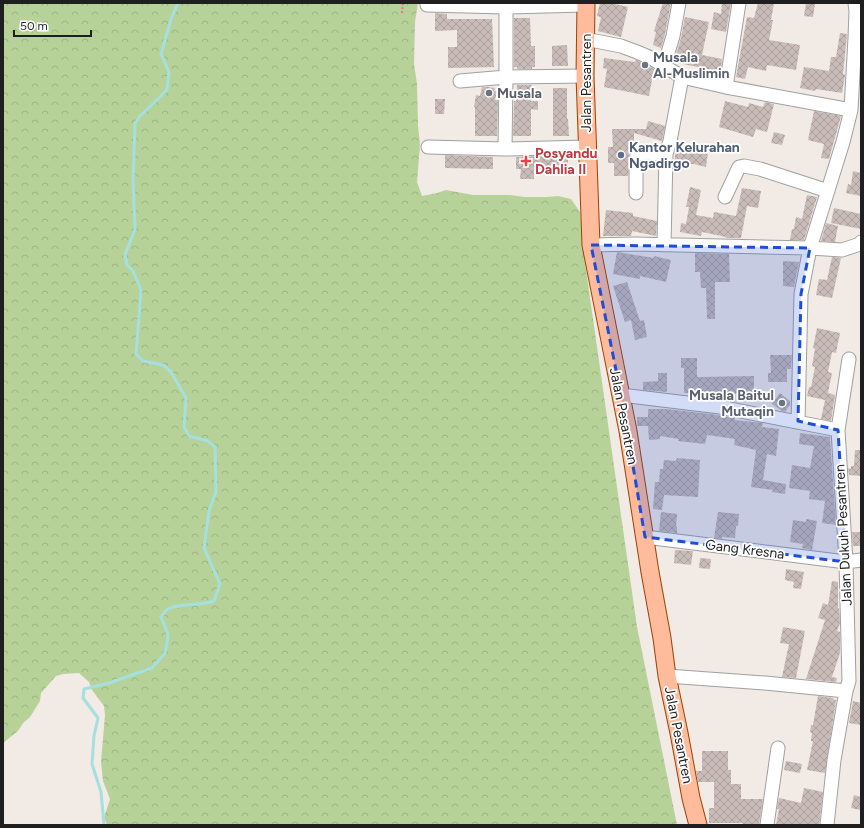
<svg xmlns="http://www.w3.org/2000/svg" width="864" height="828" viewBox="0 0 864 828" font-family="Figtree,sans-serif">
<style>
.forest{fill:url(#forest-crowns)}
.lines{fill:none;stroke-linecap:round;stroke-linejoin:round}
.stream{stroke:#a3e0df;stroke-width:3}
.building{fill:url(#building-cross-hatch)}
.minor-casing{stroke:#a0a0a0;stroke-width:15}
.major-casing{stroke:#9b4200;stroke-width:19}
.path{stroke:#ff687d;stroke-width:2;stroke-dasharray:2 2;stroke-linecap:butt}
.minor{stroke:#fff;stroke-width:13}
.major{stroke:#ffbc9c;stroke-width:17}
.marked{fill:#1d4ed8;fill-opacity:0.2;stroke:#1d4ed8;stroke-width:3;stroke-dasharray:8 5;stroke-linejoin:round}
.worship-dot{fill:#6b7280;stroke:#fff;stroke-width:1.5}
.service-dot{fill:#5c6f8a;stroke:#fff;stroke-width:1.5}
.health-dot{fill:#e0444e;stroke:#fff;stroke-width:1.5}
.labels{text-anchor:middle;stroke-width:3.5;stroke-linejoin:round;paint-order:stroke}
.worship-label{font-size:14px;font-weight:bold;fill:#5b616d;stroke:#fff;text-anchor:start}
.street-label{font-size:14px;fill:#1f1f1f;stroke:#fff}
.service-label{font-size:14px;font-weight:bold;fill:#4e5e75;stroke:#fff;text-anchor:start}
.health-label{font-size:14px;font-weight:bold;fill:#be3a42;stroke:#fff;text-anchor:start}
</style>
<defs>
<pattern id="forest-crowns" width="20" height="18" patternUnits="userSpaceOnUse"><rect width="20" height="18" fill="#b7d298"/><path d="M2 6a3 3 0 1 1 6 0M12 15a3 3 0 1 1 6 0" fill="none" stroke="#9db483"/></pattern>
<pattern id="building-cross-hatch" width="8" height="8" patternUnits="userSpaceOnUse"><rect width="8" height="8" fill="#c9bbb8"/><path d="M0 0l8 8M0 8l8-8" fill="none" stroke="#aca09e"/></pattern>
</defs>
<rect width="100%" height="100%" fill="#f1eae5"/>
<path class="forest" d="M3,3H418L415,22L414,64L417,84L418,125L420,145L417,182L422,196L437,193L446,190L473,195H510L524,197H547L558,196L571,199L580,212L584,256L637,627L677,825H107L104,817L110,799L103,781L101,762L105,715L104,706L92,690L89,682L79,673L63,674L56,676L41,693L40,701L30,717L23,723L18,731L3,743Z"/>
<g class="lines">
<path class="stream" d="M104,825L101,792L92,764L94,736L98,718L83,698L84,689L109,683L152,668L165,653L167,643L168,634L161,617C163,614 165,611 168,609C178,603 201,606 214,601L220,584L204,548L209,511L216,492L215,447L208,441L189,436L184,427L186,398L171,372L163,365L143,361L136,354L141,290L133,271L127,265L125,255L135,229L133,180L135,124L140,116L167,90L169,72L161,54L171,19L178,3"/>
</g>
<path class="building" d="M600,3H611L628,7L621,37L598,31L601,17L597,16Z
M663,3H671L665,34L661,48L653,45L656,32L654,31Z
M722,3H731L726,32L711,29L714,12L721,14Z
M758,3H774L771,20H773L769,40L800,45L796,70L767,65L766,71L748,67L745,79L736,77L747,17L754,18Z
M806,3L815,4L813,17L804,16Z
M435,13L447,14V19H492L494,67L448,68V47H457V30L435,31Z
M685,17L709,22L702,55L722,59L720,76L711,74L712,70L674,62L681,38Z
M514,18H530L531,46H535V67H532V69H517V67H514Z
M840,33L847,34L843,74L845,75L842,93L816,89L815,91L800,88L804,67L829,71L831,57H836Z
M567,45L568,66H552V46Z
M604,58L635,62L636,60L654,69L649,96L604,87L607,69L603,68Z
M517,85H532L531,101H538V110L531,109V136H513L514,101H516Z
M482,87H488L495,88L494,91H497L495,100H498L497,136H475V107H474L476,95L480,96Z
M553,88H567V119H568L569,136H553Z
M435,99H445L444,114H435Z
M725,101L748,107L749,103L763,107L765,102L774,104L767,132L756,129L753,137L719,127Z
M814,111L841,116L829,159L821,158L824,144L808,140Z
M648,121L665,126L662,141L634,133V147L629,153L628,176H614V163H608V147H613L612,129H646Z
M774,132L785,135L782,145L771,143Z
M693,149L708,152L706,167L694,164H674L676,150Z
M445,155L493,157V169L445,168Z
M568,155V170L534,169V179H520L521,169H516V157Z
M853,171L861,173V196L846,193L848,184L851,185Z
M690,187L701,190L696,215L713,218L714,212L736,216L742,188L761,191L758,208L747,206L741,238H726V237L702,232L701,236L680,232L681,223L686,224L689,207H686Z
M807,195L817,197L804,240H790L792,229H794L796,217L802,219Z
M834,208L861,214V229L831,223Z
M606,210L633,213V216L657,221L656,236L632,231L631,236H603Z
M826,223L838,226L835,242L821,241Z
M617,252L654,258V256L671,260L666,282L640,276V279L613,274Z
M695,253L729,254L730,282H715V319H707L706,288H701L700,272H695Z
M832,257L841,258L832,298L816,295L819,279L827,280Z
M783,261L799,262L794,287L783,286Z
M627,282L640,321L644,320L647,337L635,340L631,320L625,322L613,286Z
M817,328L840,333L836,353L832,352L828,372L832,373L828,393L835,395L831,421L821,419L825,400L807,396L809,387H811L815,367L812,366L815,349L813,348Z
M770,355H792L791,369H787V382H768V373H771Z
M681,358H697V377L754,376V394L684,393V368H681Z
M658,373H667V392L643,390V382L658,381Z
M780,393L790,401V405L785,412L782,411L772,404Z
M648,409H666L711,414L735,418V420L763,423L762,427L779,429L776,456L767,454L763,480L786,484L785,494L772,492L773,490L751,487L756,450L734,445L735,439L707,435L705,444L678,441L679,439L660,436V439L649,440L648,426H637V417H648Z
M800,433L830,437L836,525L822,523L825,501L809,499L810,491L789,488L792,465L810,468L814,446L799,444Z
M855,450H861V476L849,475L848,468L851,469V466H854Z
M677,458L700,460L698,497L664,495L662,510L653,509L655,482H659L660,469H663L664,460L676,461Z
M661,512L677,514L676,526H677V533L659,531Z
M718,512L739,514L738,526H736L735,538L722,537V539L714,538Z
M806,519L817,521L812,550L802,548L803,544L790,542L793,520L806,522Z
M852,532H861V546H853Z
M675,550L693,551L691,565L674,563Z
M700,558L711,559L710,569L699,568Z
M786,569L804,572L801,589L793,588L794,582L785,580Z
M832,581L838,582V608H839L840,623L837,631L840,632V653L832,677L837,678L836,682L806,679L825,620L818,618L823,603L828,605Z
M783,627L805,631L796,678L782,677L789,644L780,643Z
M818,696L833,698V699L836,700L825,773L807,770L813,741H811L812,733L810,732L811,725H813Z
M853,701L861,703V725L849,723Z
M702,751H728V770H731V784H741V799H763L759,825H743V823H709V808H714V782H698L696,771H702Z
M786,761L802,764L800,773L784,770Z
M804,788L823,792L819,825H776L779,809H777L779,798L801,803Z
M854,795L861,797V810L851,808Z"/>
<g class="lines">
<defs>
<path id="minor" d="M427,5L506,7L586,5
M585,39L621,46L637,52L651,58L682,77L726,87L851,110
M664,66L673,36L679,3
M460,81L506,77L585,76
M726,87L739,3
M428,147L505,149L587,147
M505,149L506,77V7
M666,154L670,141L682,77
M636,193V160L637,155L642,153L666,154L664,245
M725,197L739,167L744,166L760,169L828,191
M591,245L635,244L810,248L842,250L860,244L861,242
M621,395L720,407L838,430
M798,421L801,294L810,248L843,142L851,110L855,38L856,11L855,3
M645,537L846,562L861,560
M667,676L765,683L846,691
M767,825L778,748
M827,825L834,760L846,691L849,681L846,562L838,430L849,359"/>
<path id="major" d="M586,3L585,76L591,245L628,431L650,572L662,638L667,676L679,733L691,798L698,825"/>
</defs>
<use href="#minor" class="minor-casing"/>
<use href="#major" class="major-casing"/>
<path class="path" d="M402,13L403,3"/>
<use href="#minor" class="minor"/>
<use href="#major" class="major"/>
</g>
<path class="marked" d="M591,245L810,248L801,294L798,421L838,430L846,562L645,537L621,395Z"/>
<g class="worship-dot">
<circle cx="645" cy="65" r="4"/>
<circle cx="489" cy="93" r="4"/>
<circle cx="782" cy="403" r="4"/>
</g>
<circle class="service-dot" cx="621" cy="155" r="4"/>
<path class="health-dot" d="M524 155h4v4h4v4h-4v4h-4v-4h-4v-4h4z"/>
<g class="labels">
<g class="worship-label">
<text x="653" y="62">Musala<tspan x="653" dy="16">Al-Muslimin</tspan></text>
<text x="497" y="98">Musala</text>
<text x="774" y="400" text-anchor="end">Musala Baitul<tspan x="774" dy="16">Mutaqin</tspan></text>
</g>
<g class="street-label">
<text transform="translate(586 83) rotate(-90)" y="5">Jalan Pesantren</text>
<text transform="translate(624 416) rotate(79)" y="5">Jalan Pesantren</text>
<text transform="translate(843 535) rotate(-93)" y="5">Jalan Dukuh Pesantren</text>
<text transform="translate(745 549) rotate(7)" y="5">Gang Kresna</text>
<text transform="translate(679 735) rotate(79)" y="5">Jalan Pesantren</text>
</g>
<g class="service-label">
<text x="629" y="152">Kantor Kelurahan<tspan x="629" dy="16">Ngadirgo</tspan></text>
</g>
<g class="health-label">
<text x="535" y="158">Posyandu<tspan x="535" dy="16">Dahlia II</tspan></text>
</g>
</g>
<rect width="864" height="828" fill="none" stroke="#1f1f1f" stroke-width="8"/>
<path d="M14 30v6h77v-6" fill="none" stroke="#1f1f1f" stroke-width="2"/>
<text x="20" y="30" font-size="12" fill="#1f1f1f" stroke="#ffffff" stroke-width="3" paint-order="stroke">50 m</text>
</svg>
